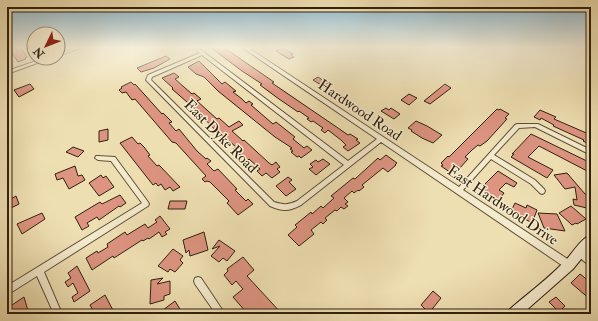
<svg xmlns="http://www.w3.org/2000/svg" width="598" height="321" viewBox="0 0 598 321" font-family="'IM FELL Double Pica',serif">
<style>
.building{fill:#dd9481;stroke:#2f200f}
.lines{fill:none;stroke-linecap:round;stroke-linejoin:round}
.street-casing{stroke:#5f5038;stroke-width:2}
.secondary-casing{stroke:#2f200f;stroke-width:2}
.street{fill:#f4eacd;fill-rule:evenodd}
.secondary{fill:#f4eacd;fill-rule:evenodd}
.labels{text-anchor:middle;stroke-width:3;stroke-linejoin:round;paint-order:stroke}
.street-label{font-size:15px;fill:#2f200f;stroke:#f4eacd}
</style>
<rect width="100%" height="100%" fill="#eedfb2"/>
<filter id="stains"><feTurbulence type="fractalNoise" baseFrequency=".005" numOctaves="4"/><feColorMatrix values="0 0 0 0 .2 0 0 0 0 .09 0 0 0 0 .02 0 0 0 .5 -.17"/></filter>
<radialGradient id="worn" r=".72"><stop offset=".6" stop-color="#630" stop-opacity="0"/><stop offset="1" stop-color="#630" stop-opacity=".3"/></radialGradient>
<path class="building" d="M8,47H20L27,57L25,58L26,59L18,62Z
M210,47H223L274,82L272,83L338,128L348,135L350,134L358,139L356,140L360,143L348,151L343,147L346,145L341,140L328,130L325,133L321,130L323,128L313,121L311,122L307,119L309,118L299,111L298,112L279,99L260,85L262,84L242,71Z
M283,48L293,54L291,55L294,57L289,59L276,51Z
M166,56L170,59L154,68L141,72L137,68Z
M199,61L222,84L225,82L236,91L233,92L242,99L246,103L249,101L253,104L251,105L273,124L276,122L295,137L293,139L304,148L307,146L312,150L301,158L299,156L297,157L291,152L293,151L290,149L292,148L275,137L218,91L204,77L196,74L188,67Z
M174,73L179,77L175,79L192,94L194,93L201,99L197,101L217,119L219,118L229,127L239,121L243,125L232,131L243,141L244,140L269,163L272,165L276,162L280,167L277,169L280,172L272,178L266,173L262,176L257,171L260,169L249,159L247,161L237,152L233,149L236,147L227,139L225,140L195,109L172,89L173,88L162,78Z
M318,77L330,85L326,88L313,80Z
M131,82L134,85L135,84L162,114L163,113L172,122L169,123L176,131L179,129L197,151L206,159L207,158L211,161L207,164L214,171L218,169L237,189L235,190L246,201L248,199L253,204L238,215L227,203L229,201L210,182L207,181L205,182L202,179L206,176L176,143L172,142L135,99L132,100L126,92L122,93L119,90L122,88L121,87Z
M30,84L34,89L19,97L14,90Z
M445,84L451,88L430,104L424,101Z
M409,94L417,98L409,105L401,100Z
M386,108L389,110L391,108L400,114L394,119L381,111Z
M497,109L499,110L500,109L509,114L505,118L507,119L487,141L480,146L478,145L472,150L465,157L468,159L459,169L456,167L451,173L441,166L443,165L441,163L448,156L449,157Z
M540,110L556,117L554,119L591,135V145L583,141L584,140L553,126L554,125L541,118L540,120L534,117Z
M416,121L427,126L442,135L433,143L422,138L411,131L412,130L408,128Z
M108,129V140L99,142V131Z
M531,134L591,163V173L539,146L528,157L553,170L547,178L511,157L514,154H512Z
M132,137L138,144L140,143L144,147L150,155L148,156L157,166L159,165L180,187L173,191L170,187L165,190L161,184L158,186L156,183L153,185L120,143Z
M73,147L84,151L78,157L66,152Z
M386,155L397,163L395,165H396L388,172L383,168L362,185L364,187L359,191L358,190L354,193L352,191L344,198L348,202L345,204L348,206L344,209L341,207L337,211L335,210L325,218L327,220L323,224L321,222L311,230L314,234L299,246L288,235L297,227L295,225L305,217L311,212L312,214L321,206L323,208L334,198L331,196L353,178L355,179L378,158L380,160Z
M323,159L330,164L316,175L309,169L313,167L310,164L316,160L318,162Z
M75,166L78,176L82,175L85,180L69,189L63,178L57,180L55,174Z
M498,171L517,183L514,187L506,183L499,190L504,193L497,202L494,200L493,202L481,195L486,188L483,186Z
M567,173L585,194L588,195L589,197L591,198V209L574,205L573,199L577,200L575,187L565,189L554,175Z
M101,175L103,178L106,176L114,187L99,196L89,183Z
M288,177L292,180L289,182L296,189L286,196L276,186Z
M120,195L126,203L120,207L119,206L99,220L97,217L87,223L89,226L82,230L75,217L100,202L102,204Z
M16,196L19,204L7,210V201Z
M170,201H187L185,209H168Z
M515,203L526,208L527,205L537,210L532,223L511,211Z
M571,206L586,219L577,224L576,223L572,225L559,213Z
M42,213L45,219L22,234L17,224Z
M538,213L557,214L565,231L544,228Z
M160,216L170,229L165,232L167,234L162,237L159,232L149,239L148,238L143,241L142,240L114,258L113,256L92,270L86,258L97,251L98,253L108,247L107,244L125,232L127,235L145,224L148,228L157,222L155,220Z
M204,232L208,250L190,256L189,250L186,253L183,240Z
M219,240L235,251L227,261L223,258L219,262L211,256L220,246L212,249Z
M173,249L183,256L180,260L183,263L175,272L170,269L168,272L158,266Z
M243,257L254,270L247,276L282,314H259L255,309L251,313L248,310L246,312L233,297L243,289L236,281L232,285L224,275L228,271L227,269Z
M77,266L90,291L74,302L72,297L78,293L73,283L68,287L65,282L71,278L68,273Z
M580,274L589,281L586,284L591,288V300L571,283Z
M163,278L157,284L170,281V294L164,296V300L150,304L151,280Z
M433,291L441,298L429,313L421,305Z
M105,295L115,314H95L90,305Z
M24,297L29,314H11L9,307Z
M556,297L565,306L559,312L549,302Z
M175,301L183,314H158L167,307Z"/>
<g class="lines">
<defs>
<path id="street" d="M78,47H83L58,56V54Z
M193,47H197L348,161L377,139L243,48V47H247L459,187L515,125L517,124H538L591,150V155L535,127L519,128L494,155L535,180L544,189L545,191L544,193L542,194L540,193L531,184L491,159L463,190L572,262L573,265L572,268L569,269L566,268L381,142L301,205C289,211 283,212 270,206L146,80L148,75L200,53ZM202,55L344,165L297,201C289,205 283,205 274,202L151,80L152,77Z
M45,58H51L7,74V71Z
M96,156H98L115,157L148,202L149,204L148,206L44,272L62,314H54L37,276L7,295V286L142,203L111,161L98,160L95,158Z
M579,249L591,257V266C586,263 578,257 575,252L576,250Z
M198,277L201,278L225,314H216L195,284L194,281L195,278Z"/>
<path id="secondary" d="M591,235V247L573,269L522,314H507L509,310C527,294 548,279 565,261C573,253 580,239 591,235Z"/>
</defs>
<use href="#street" class="street-casing"/>
<use href="#secondary" class="secondary-casing"/>
<use href="#street" class="street"/>
<use href="#secondary" class="secondary"/>
</g>
<linearGradient id="sky" x2="0" y2="1"><stop stop-color="#88b7d2"/><stop offset="0.52" stop-color="#f7f1dc"/><stop offset="1" stop-color="#f7f1dc" stop-opacity="0"/></linearGradient>
<rect width="598" height="91" fill="url(#sky)"/>
<g class="labels">
<g class="street-label">
<text transform="translate(360 110) rotate(34)" y="5">Hardwood Road</text>
<text transform="translate(221 136) rotate(45)" y="5">East Dyke Road</text>
<text transform="translate(503 205) rotate(34)" y="5">East Hardwood Drive</text>
</g>
</g>
<rect width="598" height="321" fill="none" stroke="#eedfb2" stroke-width="24"/>
<rect x="8" y="8" width="582" height="305" fill="none" stroke="#2f200f" stroke-width="2"/>
<rect x="12" y="12" width="574" height="297" fill="none" stroke="#2f200f"/>
<g transform="translate(46 46) rotate(227)"><circle r="19" fill="#f4eacd" stroke="#a59981"/>
<path d="M0-3L7 15L0 10L-7 15Z" fill="#8f2418"/>
<text y="-6" font-size="11" font-weight="bold" text-anchor="middle" fill="#2f200f">N</text>
</g>
<rect width="100%" height="100%" filter="url(#stains)"/>
<rect width="100%" height="100%" fill="url(#worn)"/>
</svg>
